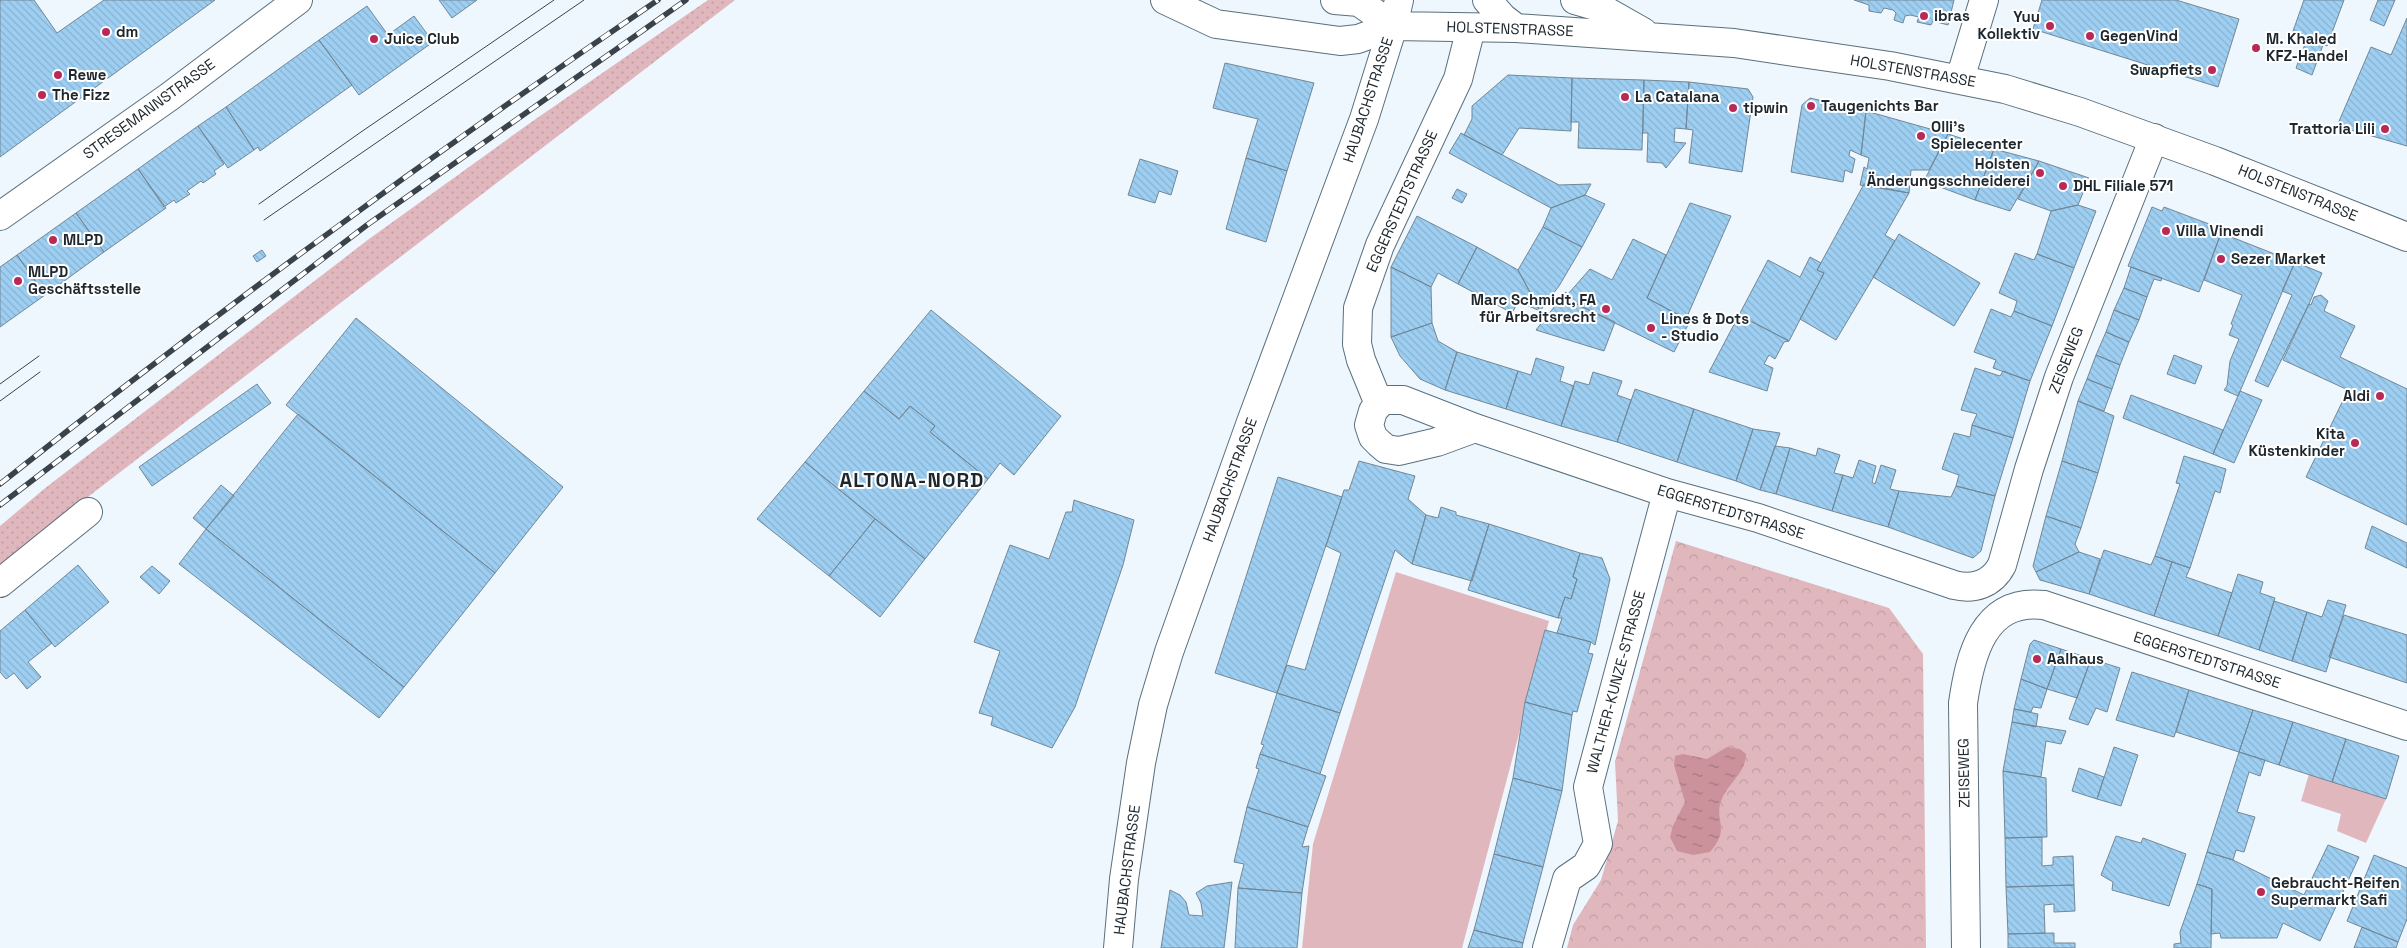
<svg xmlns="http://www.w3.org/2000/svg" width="2407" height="948" viewBox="0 0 2407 948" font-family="'Space Grotesk',sans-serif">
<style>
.grass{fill:url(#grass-dots)}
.park{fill:url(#park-crowns)}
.garden{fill:#e1b7be}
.water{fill:url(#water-ripples)}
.building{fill:url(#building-back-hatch);stroke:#728797}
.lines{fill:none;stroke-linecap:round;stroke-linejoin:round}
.street-casing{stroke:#5a6f7d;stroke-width:30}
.secondary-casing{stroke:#5a6f7d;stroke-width:30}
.primary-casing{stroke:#5a6f7d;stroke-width:30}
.street{stroke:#fff;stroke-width:28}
.secondary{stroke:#fff;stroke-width:28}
.primary{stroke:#fff;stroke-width:28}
.tram{stroke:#3a4349;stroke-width:1}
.rail-casing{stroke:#3a4349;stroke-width:5.5}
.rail{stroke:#fff;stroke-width:4;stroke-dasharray:11;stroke-linecap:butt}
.poi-dot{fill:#b82957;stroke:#fff;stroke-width:2}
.labels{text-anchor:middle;stroke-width:4;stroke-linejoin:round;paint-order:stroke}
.poi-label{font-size:15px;font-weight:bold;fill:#1e272d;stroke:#fff;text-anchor:start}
.street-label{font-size:15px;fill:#1e272d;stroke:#fff}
.district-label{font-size:20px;font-weight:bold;letter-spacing:1px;fill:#1e272d;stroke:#fff}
</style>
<defs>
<pattern id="grass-dots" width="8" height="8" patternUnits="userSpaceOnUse" patternTransform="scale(1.25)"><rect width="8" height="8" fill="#e1b7be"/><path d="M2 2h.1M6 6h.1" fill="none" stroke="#c19da4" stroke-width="1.8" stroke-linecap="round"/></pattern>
<pattern id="park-crowns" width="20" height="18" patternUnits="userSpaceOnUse" patternTransform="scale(1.25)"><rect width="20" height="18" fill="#e1b7be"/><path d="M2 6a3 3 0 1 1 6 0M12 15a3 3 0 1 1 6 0" fill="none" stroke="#c19da4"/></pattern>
<pattern id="water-ripples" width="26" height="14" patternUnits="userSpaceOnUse" patternTransform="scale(1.25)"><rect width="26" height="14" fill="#cb929c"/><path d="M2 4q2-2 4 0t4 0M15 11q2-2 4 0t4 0" fill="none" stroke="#a47780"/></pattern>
<pattern id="building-back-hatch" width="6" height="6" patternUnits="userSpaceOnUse" patternTransform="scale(1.25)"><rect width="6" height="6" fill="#9ecff2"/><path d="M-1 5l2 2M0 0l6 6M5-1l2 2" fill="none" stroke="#88b2d0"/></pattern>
</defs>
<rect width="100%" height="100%" fill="#edf7fd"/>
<path class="grass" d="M708,0H735L93,493L0,568V526L44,489L369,239L530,123Z"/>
<path class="park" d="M1676,541L1889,608L1923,654L1926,948H1567L1573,925L1601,880L1618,821L1615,762Z"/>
<path class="garden" d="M1396,572L1549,621L1462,948H1302L1313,844Z
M2309,774L2386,799L2366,843L2337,831L2341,814L2301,801Z"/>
<path class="water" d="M1727,747L1740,749L1746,754C1746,773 1727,784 1721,801C1714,822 1731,828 1710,852L1693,855L1677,851L1670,837L1673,826L1685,802L1674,765L1675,756L1683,754L1707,759Z"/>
<path class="building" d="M0,0H34L57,33L104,0H215L0,157Z
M439,0H477L452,18Z
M1854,0H1954L1948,25L1933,21L1931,25L1917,22L1919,17L1910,15L1905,16L1903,23L1894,20L1896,13L1893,10L1884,8L1881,13L1869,11V5Z
M2042,0H2176L2239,19L2218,87L2033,29Z
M2304,0H2344L2327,46L2292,34Z
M2378,0H2395L2384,26L2370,20Z
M367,6L388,35L414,16L433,42L359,95L319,40Z
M2407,18V146L2337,126L2371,47L2391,55Z
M2307,39L2323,45L2312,75L2296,68Z
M319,40L352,85L260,151L258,147L254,150L226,107Z
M1225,63L1314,83L1287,171L1246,158L1258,119L1213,108Z
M1508,75L1572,78L1571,131L1519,128L1502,155L1464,135L1472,119V106Z
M1572,78L1644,80L1642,150L1578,148L1579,122H1571Z
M1644,80L1689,82L1686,129L1675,128L1674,142L1686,143L1666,168L1662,163L1647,162L1648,133H1643Z
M1689,82L1748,89L1753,97L1742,172L1689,163L1693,130L1686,129Z
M1810,98L1866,111L1861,155L1850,150L1849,156L1855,159L1852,173L1845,170L1843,182L1791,172L1802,105Z
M226,107L254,150L228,168L198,126Z
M1866,111L1948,134L1929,170H1911L1909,193L1860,185L1864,167L1867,169L1869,158L1861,155Z
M198,126L224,164L214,171L216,174L203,183L201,181L187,191L190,194L176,203L174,200L164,207L138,169Z
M1461,133L1559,185L1591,184L1585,195L1551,208L1449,153Z
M1948,134L1994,149L1975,200L1924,181Z
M1994,149L2039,161L2010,211L1975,200Z
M1246,158L1287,171L1266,242L1226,229Z
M1140,159L1178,171L1171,195L1159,191L1155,203L1128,195Z
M2039,161L2089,178L2078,205L2051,211L2018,199Z
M138,169L166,208L104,252L76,213Z
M1864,184L1909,193L1885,235L1895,241L1836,340L1800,319L1824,273L1817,270Z
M1457,189L1467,194L1462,203L1452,198Z
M1585,195L1605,204L1582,247L1543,227L1551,208Z
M1690,203L1731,216L1686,319L1647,298Z
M2078,205L2096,211L2074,268L2037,254L2051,211Z
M2152,207L2162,211L2164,207L2209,224L2208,228L2221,233L2199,292L2128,266Z
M76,213L104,252L45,295L17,255Z
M1417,216L1477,247L1458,284L1438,273L1431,287L1391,267Z
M1543,227L1582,247L1559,286L1540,311L1518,270Z
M2221,233L2295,262L2238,396L2224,390L2227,386L2230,361L2239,339L2229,335L2233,325L2231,324L2242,295L2204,280Z
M1899,234L1980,283L1954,326L1873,277Z
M1633,239L1666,255L1647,298L1690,321L1674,352L1562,297L1565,292L1568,294L1590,269L1612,280Z
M1477,247L1518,270L1540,311L1524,304L1527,299L1521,297L1512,313L1458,284Z
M262,250L266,256L257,262L253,256Z
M2015,253L2034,260L2037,254L2074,268L2052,326L2014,311L2017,301L1999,293Z
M17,255L45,295L0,327V267Z
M1810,257L1821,263L1817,270L1824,273L1789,341L1739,315L1768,260L1800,277Z
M2295,262L2322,273L2309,304L2268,387L2255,381L2292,295L2282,291Z
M1391,267L1431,287L1432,323L1391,337Z
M2131,267L2162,278L2161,281L2154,279L2147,297L2124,288Z
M2124,288L2147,297L2139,320L2114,310Z
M2321,295L2328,301L2324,311L2355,326L2340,357L2407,389V525L2306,477L2348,390L2283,360L2309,304L2311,305L2314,297Z
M1562,297L1615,322L1604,351L1536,330Z
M1991,309L2011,317L2014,311L2052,326L2030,381L1993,368L1996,360L1974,352Z
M931,310L1061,416L1014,475L1000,463L988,479L930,432L935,426L910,406L899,419L864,391Z
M2114,310L2139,320L2129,342L2106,332Z
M1739,315L1789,341L1784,342L1775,359L1769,355L1764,364L1773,368L1767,391L1709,372Z
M356,318L563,487L495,573L286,405Z
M1432,323L1438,341L1457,352L1445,390L1420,379L1400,356L1391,337Z
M2106,332L2129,342L2120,365L2096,355Z
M1457,352L1518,371L1506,409L1445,390Z
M2096,355L2120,365L2112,389L2087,379Z
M2174,355L2202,366L2195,384L2167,374Z
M1536,358L1564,367L1560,381L1574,386L1561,426L1506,409L1518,371L1531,375Z
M1975,368L2000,376L2003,371L2030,381L2013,438L1972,425L1977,414L1961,410Z
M1593,372L1622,381L1617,395L1631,400L1617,442L1561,426L1575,381L1589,385Z
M2087,379L2112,389L2104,411L2078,401Z
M257,384L271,403L152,486L139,467Z
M1635,389L1694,409L1677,462L1617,442Z
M864,391L899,419L910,406L935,426L930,432L988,479L925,559L805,462Z
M2240,391L2262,400L2234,463L2213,454Z
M2131,395L2223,430L2213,454L2123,418Z
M2078,401L2114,416L2098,473L2062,461Z
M1694,409L1753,429L1736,481L1677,462Z
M298,414L495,573L404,687L206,529Z
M1972,425L2013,438L1995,496L1956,486L1959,475L1942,469L1954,433L1970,437Z
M1753,429L1780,433L1760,490L1736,481Z
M1775,446L1790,448L1776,494L1760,490Z
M1790,448L1816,456L1818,448L1840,455L1834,473L1843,475L1832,511L1776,494Z
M2184,456L2226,469L2220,493L2215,491L2190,568L2155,556L2180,484L2176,483Z
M1859,460L1876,466L1872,482L1875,484L1881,465L1896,470L1890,489L1899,491L1888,527L1832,511L1843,475L1853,478Z
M1359,461L1415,476L1408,499L1426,515L1412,564L1395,550L1340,713L1277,693L1287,665L1305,670L1341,553L1326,546L1344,490H1349Z
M2062,461L2098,473L2081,528L2046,516Z
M805,462L875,519L829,576L757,519Z
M1278,477L1342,497L1277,693L1215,673Z
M221,485L234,496L206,529L193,518Z
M1956,486L1995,496L1981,551L1973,558L1888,527L1899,491L1951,497Z
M1074,500L1134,520L1123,565L1075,707L1052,748L991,725L993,717L979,713L1000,651L974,642L1010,545L1049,559L1066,512H1072Z
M1441,507L1456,512V515L1489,524L1472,581L1412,564L1426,515L1438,518Z
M2046,516L2081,528L2075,544L2079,552L2036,572L2033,566Z
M875,519L925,559L880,617L829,576Z
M1489,524L1580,553L1573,577L1577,579L1571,599L1565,597L1558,618L1468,590Z
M2372,526L2407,543V568L2365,548Z
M206,529L404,687L379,718L179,564Z
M2104,550L2151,565L2155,556L2172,562L2154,616L2089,594Z
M2079,552L2100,559L2089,594L2040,580L2036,572Z
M1580,553L1602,558L1610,579L1595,645L1591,642L1557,633L1562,618H1558L1565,597L1571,599L1577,579L1573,577Z
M2172,562L2190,568L2186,577L2232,593L2218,636L2154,616Z
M78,565L109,602L55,647L25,610Z
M152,566L170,581L159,594L140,577Z
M2238,574L2263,582L2260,593L2275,598L2259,650L2218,636Z
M2328,600L2346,605L2326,672L2292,661L2307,612L2322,617Z
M2274,601L2307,612L2292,661L2259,650Z
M25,610L52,643L28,662L41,677L27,689L14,673L6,679L0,672V631Z
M2344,615L2407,635V683L2329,657Z
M1545,630L1591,642L1588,653L1593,654L1577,712L1573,711L1572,715L1525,702Z
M2034,640L2061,649L2047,689L2021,679L2030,644Z
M2061,649L2091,659L2077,698L2047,689Z
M2091,659L2120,668L2107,712L2096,708L2088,725L2069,719Z
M2132,672L2189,690L2174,737L2116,720Z
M2021,679L2047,689L2041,708L2033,707L2031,712L2014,709Z
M2189,690L2253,710L2239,752L2176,732Z
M1277,693L1340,713L1320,774L1260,754L1264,745L1261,744Z
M1525,702L1572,715L1562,791L1513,778Z
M2014,709L2038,714L2036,727L2012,722Z
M2253,710L2293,722L2279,765L2239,752Z
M2012,722L2066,731L2061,744L2046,741L2041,777L2003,771Z
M2293,722L2346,739L2332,782L2279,765Z
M2346,739L2399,756L2386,799L2332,782Z
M2114,747L2138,755L2121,806L2097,799Z
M2239,752L2265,760L2260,776L2249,772L2237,812L2255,817L2244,852L2236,850L2233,860L2207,852Z
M1260,754L1326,776L1308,827L1247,807L1259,769L1256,768Z
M2079,768L2104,777L2097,799L2072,791Z
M2003,771L2046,778L2047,837L2005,838Z
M1513,778L1562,791L1543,867L1494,854Z
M1247,807L1308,827L1302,847L1309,846L1302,893L1238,888L1244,864L1234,862Z
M2116,836L2141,843L2143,838L2186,854L2169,906L2112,890L2113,882L2101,875Z
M2042,837V866L2053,865V857L2073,856L2074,885L2006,887L2005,838Z
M2328,845L2359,857L2320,941L2283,923L2277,938H2221L2220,933L2211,934L2212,889L2197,884L2207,852L2233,860L2304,895Z
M1494,854L1543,867L1523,943L1474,930Z
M2374,855L2407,868V919L2398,942L2347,921Z
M1232,882L1224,948H1161L1170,890L1180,895L1186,902L1189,915L1203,916L1201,903L1196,893L1207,886Z
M2197,884L2212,889L2211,948H2174V944L2181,943L2180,932Z
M2074,885L2075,911L2054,912V904L2044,905L2045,933L2008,934L2006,887Z
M1238,888L1302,893L1297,948H1235Z
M2362,927L2398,942L2396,948H2354Z
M1474,930L1523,943L1522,948H1468Z
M2054,933V943H2075V948H2008V934Z"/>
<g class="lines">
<defs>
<path id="street" d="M1960,79L1984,0
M1379,404L1361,360L1357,344L1358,308L1380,245L1458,79L1471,28
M1475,428L1437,442L1399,451L1386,449L1379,443L1373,437L1369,425L1373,411L1379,404L1383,400H1403L1475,428L1667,493L1758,518L1954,585C1974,590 1992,584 2002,565L2029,469L2059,377L2154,138
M0,583L88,512
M1118,948L1124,879L1141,763L1153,705L1169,652L1251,422L1364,119L1393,26
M1547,948L1567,879L1586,866L1598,844L1588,787L1667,493
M1966,948L1963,703C1970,656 1983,598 2044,605L2407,726"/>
<path id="secondary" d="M1165,0L1216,24L1340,41L1358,39L1393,26L1516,28L1734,43L1890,66L2005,89L2080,112L2215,161L2407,237
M1335,0L1359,2L1393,26
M1487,0L1503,18L1516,28
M1575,0L1599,7L1643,32
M1393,26L1399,0"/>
<path id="primary" d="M0,216L169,97L298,0"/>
</defs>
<use href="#street" class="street-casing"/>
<use href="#secondary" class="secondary-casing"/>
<use href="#primary" class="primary-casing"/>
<use href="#street" class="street"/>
<use href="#secondary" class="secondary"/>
<use href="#primary" class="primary"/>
<path class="tram" d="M259,204L361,132L554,0
M264,220L584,0
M0,384L39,356
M0,401L40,372"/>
<defs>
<path id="rail" d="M0,484C213,315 433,153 658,0
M0,505L367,225L686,0"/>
</defs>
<use href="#rail" class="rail-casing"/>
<use href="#rail" class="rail"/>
</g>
<g class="poi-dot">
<circle cx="1924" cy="16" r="5"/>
<circle cx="2050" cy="26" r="5"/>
<circle cx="106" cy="32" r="5"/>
<circle cx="2090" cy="36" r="5"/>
<circle cx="374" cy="39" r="5"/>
<circle cx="2256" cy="48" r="5"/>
<circle cx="2212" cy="70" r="5"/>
<circle cx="58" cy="75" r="5"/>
<circle cx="42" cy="95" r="5"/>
<circle cx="1625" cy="97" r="5"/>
<circle cx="1811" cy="106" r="5"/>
<circle cx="1733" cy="108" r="5"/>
<circle cx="2385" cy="129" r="5"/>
<circle cx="1921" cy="136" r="5"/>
<circle cx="2040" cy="173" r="5"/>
<circle cx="2063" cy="186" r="5"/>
<circle cx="2166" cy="231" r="5"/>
<circle cx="53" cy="240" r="5"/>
<circle cx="2221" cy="259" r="5"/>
<circle cx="18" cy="281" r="5"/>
<circle cx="1606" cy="309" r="5"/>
<circle cx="1651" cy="328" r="5"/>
<circle cx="2380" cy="396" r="5"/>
<circle cx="2355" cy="443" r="5"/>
<circle cx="2037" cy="659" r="5"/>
<circle cx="2261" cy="892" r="5"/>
</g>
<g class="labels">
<g class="poi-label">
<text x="1934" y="21">ibras</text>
<text x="2040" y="22" text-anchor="end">Yuu<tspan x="2040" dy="17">Kollektiv</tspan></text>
<text x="116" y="37">dm</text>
<text x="2100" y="41">GegenVind</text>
<text x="384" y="44">Juice Club</text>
<text x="2266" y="44">M. Khaled<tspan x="2266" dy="17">KFZ-Handel</tspan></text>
<text x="2202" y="75" text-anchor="end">Swapfiets</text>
<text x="68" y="80">Rewe</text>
<text x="52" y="100">The Fizz</text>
<text x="1635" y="102">La Catalana</text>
<text x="1821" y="111">Taugenichts Bar</text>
<text x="1743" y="113">tipwin</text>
<text x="1931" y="132">Olli's<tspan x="1931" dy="17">Spielecenter</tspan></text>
<text x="2375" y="134" text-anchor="end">Trattoria Lili</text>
<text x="2030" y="169" text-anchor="end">Holsten<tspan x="2030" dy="17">Änderungsschneiderei</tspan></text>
<text x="2073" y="191">DHL Filiale 571</text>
<text x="2176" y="236">Villa Vinendi</text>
<text x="63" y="245">MLPD</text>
<text x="2231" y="264">Sezer Market</text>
<text x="28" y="277">MLPD<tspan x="28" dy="17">Geschäftsstelle</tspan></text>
<text x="1596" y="305" text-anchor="end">Marc Schmidt, FA<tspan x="1596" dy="17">für Arbeitsrecht</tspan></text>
<text x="1661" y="324">Lines &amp; Dots<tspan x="1661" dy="17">- Studio</tspan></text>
<text x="2370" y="401" text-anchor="end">Aldi</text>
<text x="2345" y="439" text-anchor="end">Kita<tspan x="2345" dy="17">Küstenkinder</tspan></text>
<text x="2047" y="664">Aalhaus</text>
<text x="2271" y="888">Gebraucht-Reifen<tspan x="2271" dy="17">Supermarkt Safi</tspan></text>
</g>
<g class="street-label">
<text transform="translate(1510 29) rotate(2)" y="5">HOLSTENSTRASSE</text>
<text transform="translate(1913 71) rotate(10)" y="5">HOLSTENSTRASSE</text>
<text transform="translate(1368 100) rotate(-72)" y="5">HAUBACHSTRASSE</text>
<text transform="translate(149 109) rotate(-36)" y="5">STRESEMANNSTRASSE</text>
<text transform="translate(2298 193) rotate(22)" y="5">HOLSTENSTRASSE</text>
<text transform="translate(1402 201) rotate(-66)" y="5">EGGERSTEDTSTRASSE</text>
<text transform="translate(2066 360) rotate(-69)" y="5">ZEISEWEG</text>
<text transform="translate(1230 480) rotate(-70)" y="5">HAUBACHSTRASSE</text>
<text transform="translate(1731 512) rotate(17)" y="5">EGGERSTEDTSTRASSE</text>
<text transform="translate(2207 660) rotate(18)" y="5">EGGERSTEDTSTRASSE</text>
<text transform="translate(1616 682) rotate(-75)" y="5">WALTHER-KUNZE-STRASSE</text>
<text transform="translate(1964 773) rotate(-91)" y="5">ZEISEWEG</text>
<text transform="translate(1127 870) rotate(-83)" y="5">HAUBACHSTRASSE</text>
</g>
<g class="district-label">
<text x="912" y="487">ALTONA-NORD</text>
</g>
</g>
</svg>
